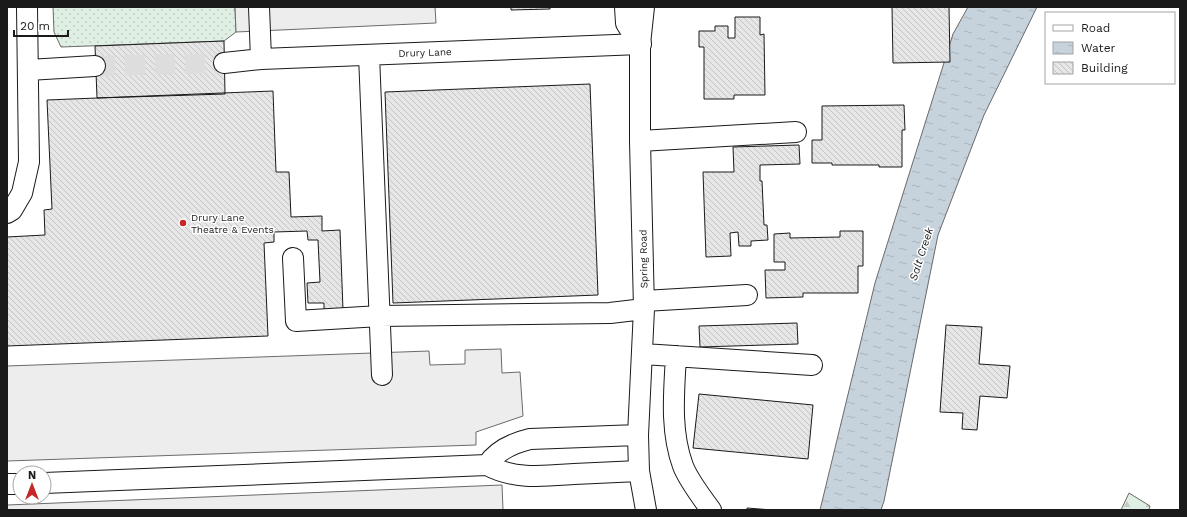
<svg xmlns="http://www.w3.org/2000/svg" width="1187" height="517" viewBox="0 0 1187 517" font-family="'Work Sans',sans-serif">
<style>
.grass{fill:url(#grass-dots);stroke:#6a6a6a}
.forest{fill:url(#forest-firs);stroke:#6a6a6a}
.parking{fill:#ededed;stroke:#6a6a6a}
.water{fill:url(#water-ripples);stroke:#6a6a6a}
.building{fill:url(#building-back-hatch);stroke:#1a1a1a}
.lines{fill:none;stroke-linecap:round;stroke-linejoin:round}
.minor-tunnel{stroke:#ddd;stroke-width:20;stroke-dasharray:20 10;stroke-linecap:butt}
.minor-casing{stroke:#1a1a1a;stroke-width:22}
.highway-casing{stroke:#1a1a1a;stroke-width:24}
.minor{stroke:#fff;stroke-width:20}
.highway{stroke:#fff;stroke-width:22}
.poi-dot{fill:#c62828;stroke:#fff;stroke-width:1.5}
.labels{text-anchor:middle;stroke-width:3;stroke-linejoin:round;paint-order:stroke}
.street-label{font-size:10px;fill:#1a1a1a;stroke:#fff}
.poi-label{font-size:10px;fill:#1a1a1a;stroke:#fff;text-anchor:start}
.water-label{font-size:11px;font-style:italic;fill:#1a1a1a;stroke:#fff}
</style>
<defs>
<pattern id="grass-dots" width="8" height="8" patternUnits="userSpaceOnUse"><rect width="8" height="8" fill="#e0efe3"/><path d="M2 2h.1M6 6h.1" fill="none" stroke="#c0ccc2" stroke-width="1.8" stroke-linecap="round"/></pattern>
<pattern id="forest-firs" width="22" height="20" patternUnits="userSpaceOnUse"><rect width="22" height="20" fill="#e0efe3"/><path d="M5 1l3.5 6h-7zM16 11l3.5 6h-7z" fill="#c0ccc2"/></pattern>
<pattern id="water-ripples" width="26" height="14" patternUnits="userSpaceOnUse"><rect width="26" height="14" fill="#c6d2dc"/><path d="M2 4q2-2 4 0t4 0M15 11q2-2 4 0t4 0" fill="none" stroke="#aab4bc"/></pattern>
<pattern id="building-back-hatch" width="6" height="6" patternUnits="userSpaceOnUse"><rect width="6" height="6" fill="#e6e6e6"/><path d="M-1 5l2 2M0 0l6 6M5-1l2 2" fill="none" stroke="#c5c5c5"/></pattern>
</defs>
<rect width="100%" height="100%" fill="#fff"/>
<path class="grass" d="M53,7H235L236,32L224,41L61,47L54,32Z"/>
<path class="forest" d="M1129,493L1150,506L1149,510H1121Z"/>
<path class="parking" d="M235,7H435L436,23L236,32Z
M501,349L502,373L520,372L523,416L476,432V445L7,461V366L429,351L430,365L465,364V350Z
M502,485L503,510H7V505Z"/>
<path class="water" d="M968,7H1037L984,115L938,235L884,501L881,510H820L875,283L953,34Z"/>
<path class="building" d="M511,7H550V9L511,10Z
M892,7H949L950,62L893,63Z
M735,17H760V35L764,34L765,95H734V99H704V47H699V31H715V26H728V38H735Z
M224,41L225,94L97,98L95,46Z
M590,84L598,295L393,303L385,92Z
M273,91L276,172H289L291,217L322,216V231L340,230L343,310L324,311V303H308L307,283L320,282L318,240H308L307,231L274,232V242L264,243L268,336L7,346V237L45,235L44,210L52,209L47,100Z
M904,105L905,130H902V167H879V165H832V163H812V140H822V106Z
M799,145L800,164L760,165V181H762L764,225H767L768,240L751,241V246H739L738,232L730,233L731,256L706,257L703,172H734L733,147Z
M840,231H863V266H858V293H803V297L766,298L765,270H785V262H774V234L790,233V238L840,237Z
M797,323L798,344L700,347L699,326Z
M946,325L982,327L979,364L1010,366L1007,398L980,396L977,430L962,429L963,413L940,412Z
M699,394L813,405L808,459L693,448Z
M747,508L772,510H747Z"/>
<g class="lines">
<path class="minor-tunnel" d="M95,66L224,63"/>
<defs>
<path id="minor" d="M259,7L261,59
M644,7L640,44V141L644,309L638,435L639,471L646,510
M369,55L382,375
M224,63L261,59L640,44
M28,70L95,66
M640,141L796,132
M7,213L12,210L22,193L29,162L27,7
M293,258L296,321L380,316L610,313L644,309
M644,301L747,295
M643,354L812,365
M676,356C674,392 670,431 683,466C688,479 702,498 711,510
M487,465C497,450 513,443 530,439L638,435
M44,483L487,465C514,480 545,476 574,474C596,473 617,472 639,471
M7,484H20"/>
<path id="highway" d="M626,7L627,23L640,44"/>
</defs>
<use href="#minor" class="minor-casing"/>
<use href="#highway" class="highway-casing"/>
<use href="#minor" class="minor"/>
<use href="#highway" class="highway"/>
</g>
<circle class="poi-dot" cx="183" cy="223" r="4"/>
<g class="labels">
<g class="street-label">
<text transform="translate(425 52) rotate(-2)" y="4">Drury Lane</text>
<text transform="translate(643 259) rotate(-91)" y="4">Spring Road</text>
</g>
<g class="poi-label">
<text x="191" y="221">Drury Lane<tspan x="191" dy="12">Theatre &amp; Events</tspan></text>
</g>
<g class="water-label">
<text transform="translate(921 254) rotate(-72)" y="4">Salt Creek</text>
</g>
</g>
<rect width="1187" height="517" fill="none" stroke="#1a1a1a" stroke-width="16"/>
<rect x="1045" y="12" width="130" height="72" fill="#ffffff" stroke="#a3a3a3"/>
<rect x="1053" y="25" width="20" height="6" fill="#ffffff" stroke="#a3a3a3"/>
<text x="1081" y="32" font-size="12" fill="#1a1a1a">Road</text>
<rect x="1053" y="42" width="20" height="12" fill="url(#water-ripples)" stroke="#a3a3a3"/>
<text x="1081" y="52" font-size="12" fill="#1a1a1a">Water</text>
<rect x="1053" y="62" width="20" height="12" fill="url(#building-back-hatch)" stroke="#a3a3a3"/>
<text x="1081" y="72" font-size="12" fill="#1a1a1a">Building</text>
<g transform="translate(32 485)"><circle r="19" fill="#ffffff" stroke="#a3a3a3"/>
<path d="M0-3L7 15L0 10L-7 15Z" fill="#c62828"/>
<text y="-6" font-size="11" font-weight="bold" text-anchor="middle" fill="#1a1a1a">N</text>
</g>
<path d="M14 30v6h54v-6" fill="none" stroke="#1a1a1a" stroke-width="2"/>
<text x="20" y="30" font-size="12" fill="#1a1a1a" stroke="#ffffff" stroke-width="3" paint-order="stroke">20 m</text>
</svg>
